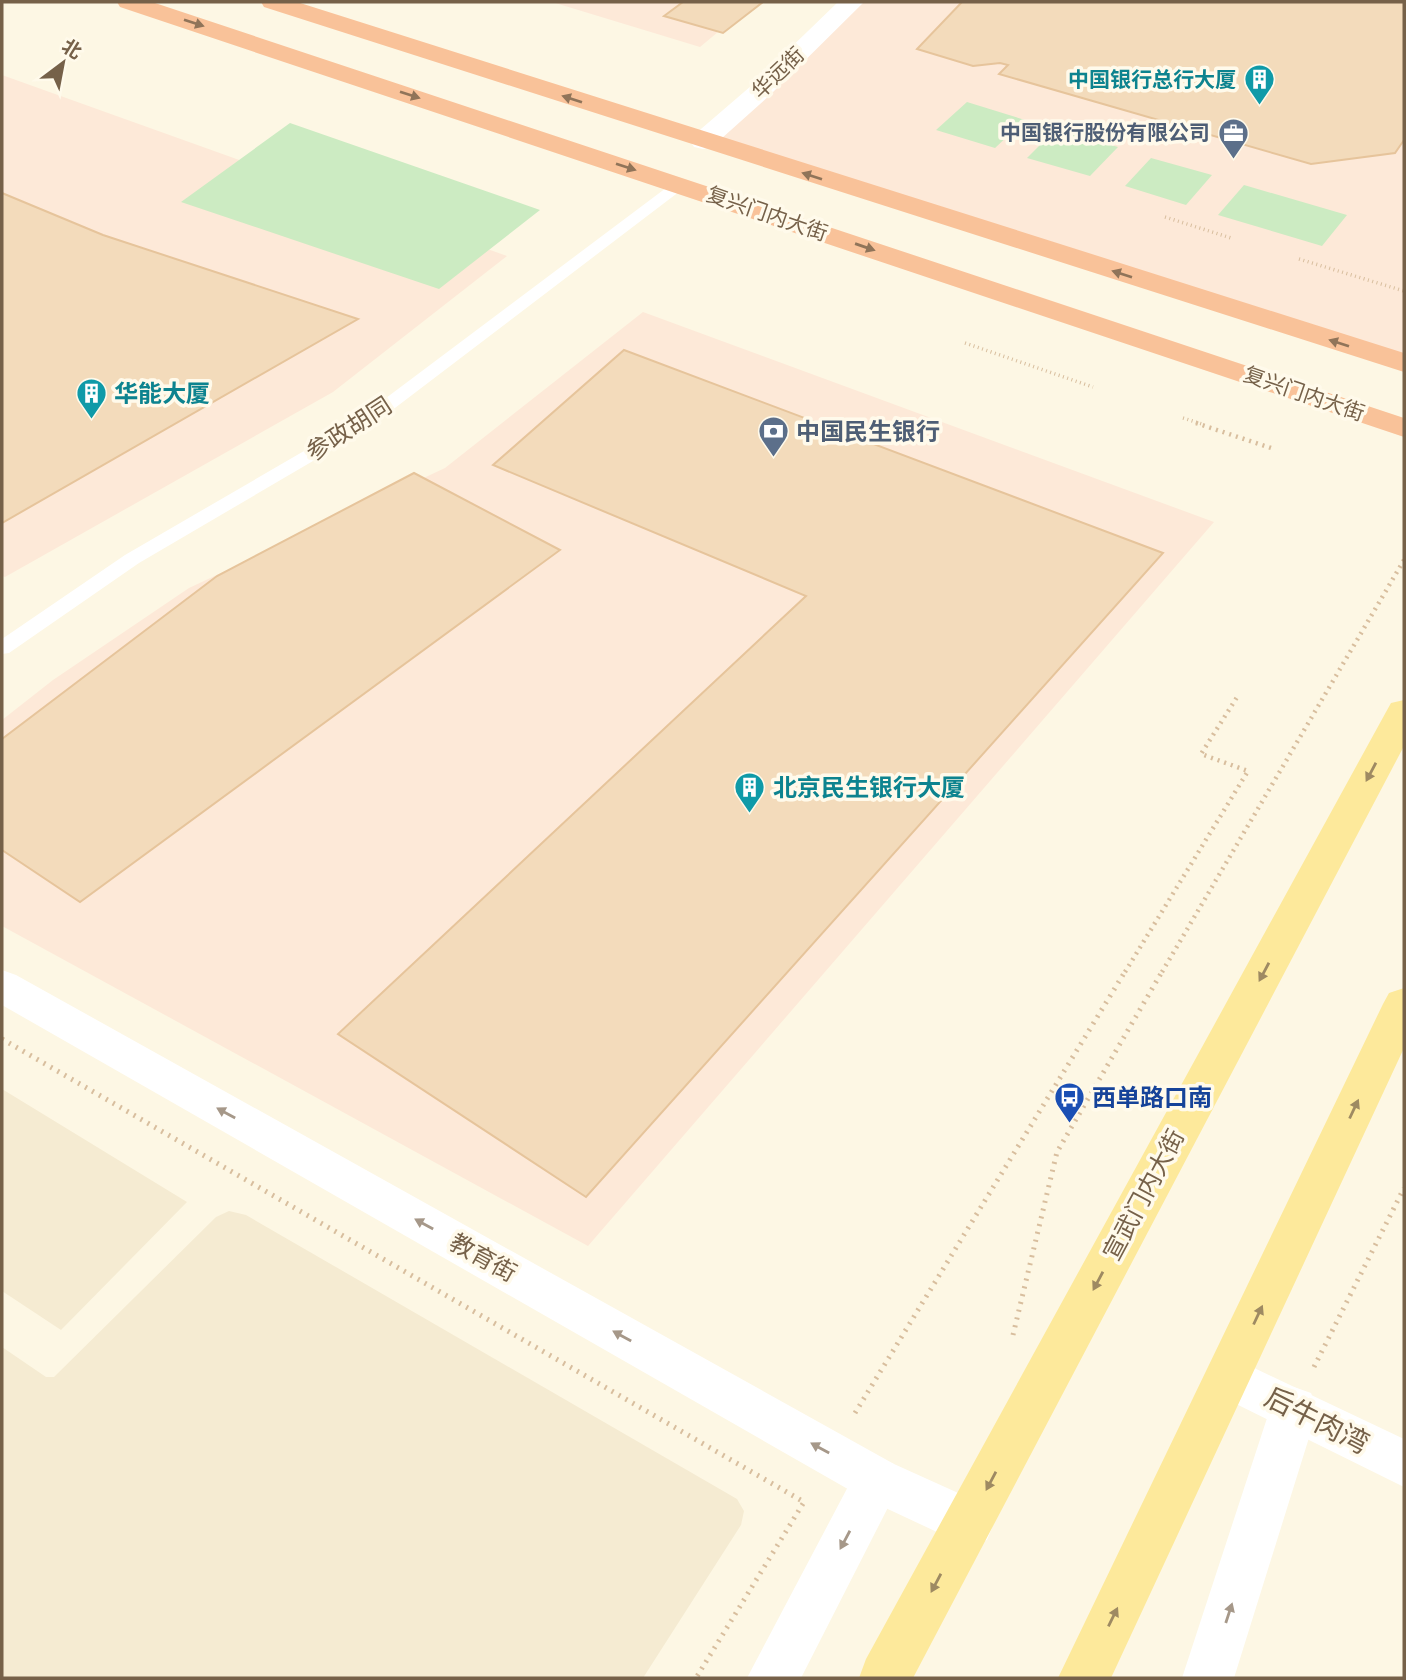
<svg xmlns="http://www.w3.org/2000/svg" width="1406" height="1680" viewBox="0 0 1406 1680" font-family="Jost,'Noto Sans SC',sans-serif">
<style>
.residential{fill:#f5ebd2}
.commercial{fill:#fde9d8}
.green{fill:#ccebc2}
.building{fill:#f3dbbb;stroke:#e6c49b;stroke-width:2}
.lines{fill:none;stroke-linecap:round;stroke-linejoin:round}
.path-far2{stroke:#d8be9e;stroke-width:3.5;stroke-dasharray:1 3.5;stroke-linecap:butt}
.path-far1{stroke:#d8be9e;stroke-width:4.5;stroke-dasharray:2 5;stroke-linecap:butt}
.path{stroke:#d8be9e;stroke-width:5;stroke-dasharray:2 6;stroke-linecap:butt}
.lane{fill:#fff;fill-rule:evenodd}
.street{fill:#fff;fill-rule:evenodd}
.secondary{fill:#fff;fill-rule:evenodd}
.primary{fill:#fde99b;fill-rule:evenodd}
.highway{fill:#f9c299;fill-rule:evenodd}
.oneway{fill:#907459}
.oneway2{fill:#9e8a62}
.oneway3{fill:#a69889}
.labels{text-anchor:middle;stroke-width:7;stroke-linejoin:round;paint-order:stroke}
.far-street-label{font-size:21px;fill:#766149;stroke:#fffaeb}
.far-culture-label{font-size:21px;font-weight:bold;fill:#0d838f;stroke:#fffaeb;text-anchor:end}
.far-service-label{font-size:21px;font-weight:bold;fill:#4e5e75;stroke:#fffaeb;text-anchor:end}
.culture-label{font-size:24px;font-weight:bold;fill:#0d838f;stroke:#fffaeb;text-anchor:start}
.street-label{font-size:24px;fill:#766149;stroke:#fffaeb}
.service-label{font-size:24px;font-weight:bold;fill:#4e5e75;stroke:#fffaeb;text-anchor:start}
.transit-label{font-size:24px;font-weight:bold;fill:#164399;stroke:#fffaeb;text-anchor:start}
.near-street-label{font-size:28px;fill:#766149;stroke:#fffaeb}
</style>
<rect width="100%" height="100%" fill="#fdf7e4"/>
<path class="residential" d="M2,1089L187,1202L61,1330L2,1291Z
M229,1211L246,1215L737,1499L744,1511L741,1525L643,1678H2V1347L46,1377H54L216,1217Z"/>
<path class="commercial" d="M552,2H754L700,47Z
M848,2H1404V368L703,141Z
M2,75L507,256L333,392L5,577L2,576Z
M643,312L1214,522L588,1246L2,926V720L53,680L189,588L445,468Z"/>
<path class="green" d="M967,102L1025,120L995,148L936,130Z
M290,123L540,210L439,289L181,202Z
M1056,129L1118,147L1090,176L1027,158Z
M1151,158L1212,175L1186,205L1125,186Z
M1244,185L1347,215L1322,246L1218,215Z"/>
<path class="building" d="M683,2H763L723,33L664,16Z
M962,2H1404V140L1395,153L1311,164L999,74L1008,65L1000,63L973,66L917,49Z
M2,193L103,235L358,319L2,523Z
M624,350L1163,553L586,1197L338,1034L806,596L493,465Z
M414,473L560,550L80,902L2,850V739L217,576Z"/>
<g class="lines">
<path class="path-far2" d="M1165,217L1231,238
M1299,259L1404,291
M965,343L1093,387
M1183,418L1202,424"/>
<path class="path-far1" d="M1196,423L1271,448
M1125,972L1248,771L1201,754L1239,694
M1162,972L1404,560"/>
<path class="path" d="M2,1039L804,1502L696,1678
M1013,1335L1057,1152L1163,970
M1314,1367L1404,1188
M855,1413L1126,970"/>
<path class="lane" d="M679,181L684,182L686,185L684,188L366,430L139,563L9,653L2,654V639L125,555L354,422L674,182Z"/>
<path class="street" d="M2,970L16,975L894,1464L987,1506L994,1523L987,1540L969,1547L860,1496L2,1005Z
M1229,1356L1404,1439V1487L1212,1392L1205,1377L1212,1362Z"/>
<path class="secondary" d="M838,2H864L769,96L712,147L703,149L694,147L690,141L694,135L751,86Z
M1294,1387L1311,1393L1318,1409L1234,1678H1182L1270,1409L1277,1393Z
M877,1457L894,1464L902,1480L801,1678H747L860,1464Z"/>
<path class="primary" d="M1404,700V746L913,1678H859L866,1659L1386,712L1391,703Z
M1404,988V1048L1111,1678H1058L1383,1004L1389,993Z"/>
<path class="highway" d="M117,2H152L1404,418V437L120,7Z
M261,2H297L1404,353V372L264,7Z"/>
</g>
<defs><path id="oneway-solid" d="M-6-.8H1V-3.2L6.5 0L1 3.2V.8H-6Z" transform="scale(1.75)"/></defs>
<g class="oneway">
<use href="#oneway-solid" transform="translate(194 23) rotate(18)"/>
<use href="#oneway-solid" transform="translate(410 95) rotate(18)"/>
<use href="#oneway-solid" transform="translate(572 99) rotate(-162)"/>
<use href="#oneway-solid" transform="translate(626 167) rotate(18)"/>
<use href="#oneway-solid" transform="translate(812 176) rotate(-162)"/>
<use href="#oneway-solid" transform="translate(865 247) rotate(19)"/>
<use href="#oneway-solid" transform="translate(1122 274) rotate(-162)"/>
<use href="#oneway-solid" transform="translate(1339 343) rotate(-162)"/>
</g>
<g class="oneway2">
<use href="#oneway-solid" transform="translate(1371 772) rotate(118)"/>
<use href="#oneway-solid" transform="translate(1264 972) rotate(118)"/>
<use href="#oneway-solid" transform="translate(1354 1109) rotate(-65)"/>
<use href="#oneway-solid" transform="translate(1098 1281) rotate(118)"/>
<use href="#oneway-solid" transform="translate(1258 1315) rotate(-65)"/>
<use href="#oneway-solid" transform="translate(991 1481) rotate(118)"/>
<use href="#oneway-solid" transform="translate(936 1583) rotate(118)"/>
<use href="#oneway-solid" transform="translate(1113 1617) rotate(-64)"/>
</g>
<g class="oneway3">
<use href="#oneway-solid" transform="translate(226 1113) rotate(-151)"/>
<use href="#oneway-solid" transform="translate(424 1224) rotate(-151)"/>
<use href="#oneway-solid" transform="translate(622 1336) rotate(-151)"/>
<use href="#oneway-solid" transform="translate(820 1448) rotate(-151)"/>
<use href="#oneway-solid" transform="translate(845 1540) rotate(118)"/>
<use href="#oneway-solid" transform="translate(1229 1613) rotate(-72)"/>
</g>
<defs>
<symbol id="building-pin" viewBox="-11 -11 22 30"><path d="M0 17L-7.5 6A9.5 9.5 0 1 1 7.5 6Z" fill="#0f9aa8" stroke="#fffaeb"/><path d="M-4-6H4V6H1V3H-1V6H-4ZM-2.5-4.3h1.7v1.8h-1.7ZM.8-4.3h1.7v1.8H.8ZM-2.5-1h1.7V.8h-1.7ZM.8-1h1.7V.8H.8Z" fill="#fff"/></symbol>
<symbol id="office-pin" viewBox="-11 -11 22 30"><path d="M0 17L-7.5 6A9.5 9.5 0 1 1 7.5 6Z" fill="#5c6f8a" stroke="#fffaeb"/><path d="M-6-3h4V-5.5h4V-3h4V5H-6ZM-1-4.5V-3h2v-1.5ZM-6 0V1H6V0Z" fill="#fff"/></symbol>
<symbol id="bank-pin" viewBox="-11 -11 22 30"><path d="M0 17L-7.5 6A9.5 9.5 0 1 1 7.5 6Z" fill="#5c6f8a" stroke="#fffaeb"/><path d="M-6-4H6V4H-6ZM0-2.3a2.3 2.3 0 1 0 0 4.6a2.3 2.3 0 1 0 0-4.6Z" fill="#fff"/></symbol>
<symbol id="bus-pin" viewBox="-11 -11 22 30"><path d="M0 17L-7.5 6A9.5 9.5 0 1 1 7.5 6Z" fill="#1a4fb4" stroke="#fffaeb"/><path d="M-5-6H5V4H4V6H2V4H-2V6H-4V4H-5ZM-3.5-4V0h7V-4ZM-3.5 1.2v1.5H-2V1.2ZM2 1.2v1.5H3.5V1.2Z" fill="#fff"/></symbol>
</defs>
<g fill-rule="evenodd">
<use href="#building-pin" x="1242" y="62" width="35" height="47"/>
<use href="#office-pin" x="1216" y="116" width="35" height="47"/>
<use href="#building-pin" x="74" y="376" width="35" height="47"/>
<use href="#bank-pin" x="756" y="414" width="35" height="47"/>
<use href="#building-pin" x="732" y="770" width="35" height="47"/>
<use href="#bus-pin" x="1052" y="1080" width="35" height="47"/>
</g>
<g class="labels">
<g class="far-street-label">
<text transform="translate(778 73) rotate(-44)" y="7">华远街</text>
<text transform="translate(767 214) rotate(19)" y="7">复兴门内大街</text>
<text transform="translate(1304 394) rotate(19)" y="7">复兴门内大街</text>
</g>
<g class="far-culture-label">
<text x="1236" y="87">中国银行总行大厦</text>
</g>
<g class="far-service-label">
<text x="1210" y="140">中国银行股份有限公司</text>
</g>
<g class="culture-label">
<text x="114" y="402">华能大厦</text>
<text x="773" y="796">北京民生银行大厦</text>
</g>
<g class="street-label">
<text transform="translate(349 429) rotate(-33)" y="8">参政胡同</text>
<text transform="translate(1144 1195) rotate(-62)" y="8">宣武门内大街</text>
<text transform="translate(483 1258) rotate(29)" y="8">教育街</text>
</g>
<g class="service-label">
<text x="796" y="440">中国民生银行</text>
</g>
<g class="transit-label">
<text x="1092" y="1106">西单路口南</text>
</g>
<g class="near-street-label">
<text transform="translate(1317 1420) rotate(27)" y="10">后牛肉湾</text>
</g>
</g>
<rect width="1406" height="1680" fill="none" stroke="#766149" stroke-width="7"/>
<g transform="translate(63 63) rotate(32)" stroke="#fffaeb" stroke-width="5" paint-order="stroke">
<path d="M0-5L12 26L0 18L-12 26Z" fill="#766149"/>
<text y="-10" font-size="19" font-weight="bold" text-anchor="middle" fill="#766149">北</text>
</g>
</svg>
